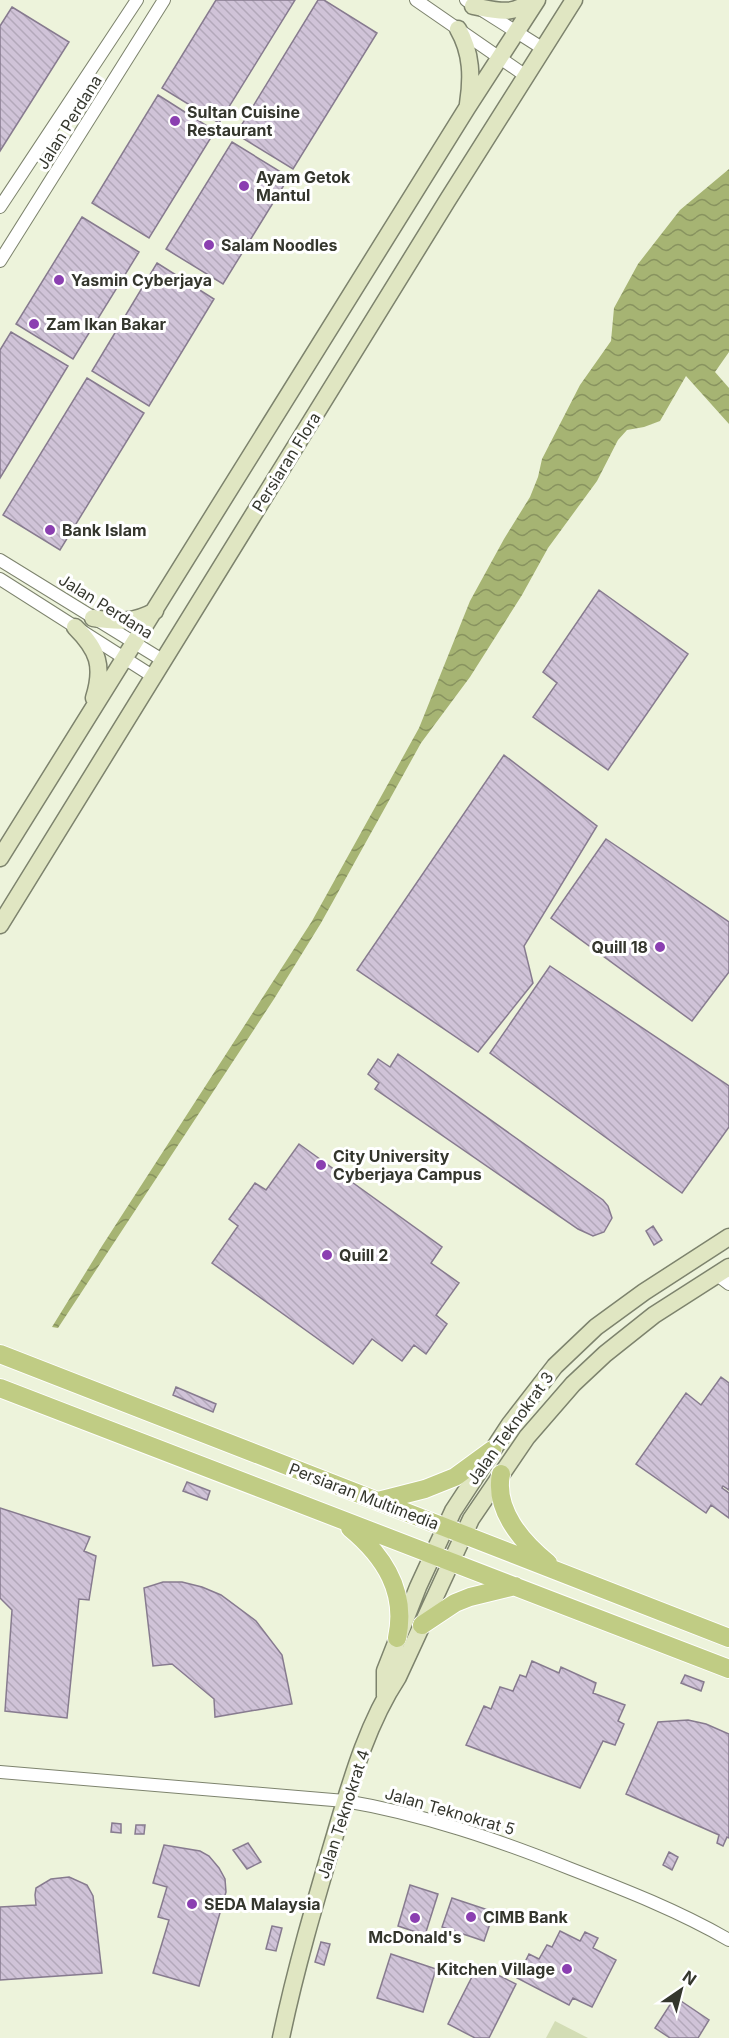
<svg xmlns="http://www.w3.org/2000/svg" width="729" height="2038" viewBox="0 0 729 2038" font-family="Inter,sans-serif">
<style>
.green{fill:#d3ddb5}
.water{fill:url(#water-waves)}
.building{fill:url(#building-back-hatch);stroke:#877b8f;stroke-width:1.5}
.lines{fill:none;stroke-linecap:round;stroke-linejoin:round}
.street-casing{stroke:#7d836d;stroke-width:14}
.secondary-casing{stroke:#7d836d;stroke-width:19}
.primary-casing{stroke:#fff;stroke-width:20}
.street{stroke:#fff;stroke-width:12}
.secondary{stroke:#e0e6c2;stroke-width:16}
.primary{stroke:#c0cc84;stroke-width:18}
.poi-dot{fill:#8b3fb1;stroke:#fff;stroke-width:2}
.labels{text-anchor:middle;stroke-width:6;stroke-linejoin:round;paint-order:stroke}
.poi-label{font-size:16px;font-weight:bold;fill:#34362d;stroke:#fff;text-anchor:start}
.street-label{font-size:16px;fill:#34362d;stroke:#fff}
</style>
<defs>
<pattern id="water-waves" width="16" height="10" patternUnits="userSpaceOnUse" patternTransform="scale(1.5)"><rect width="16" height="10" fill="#a6b473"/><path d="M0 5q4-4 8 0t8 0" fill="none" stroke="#88935f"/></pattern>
<pattern id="building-back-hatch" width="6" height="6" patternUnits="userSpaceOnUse" patternTransform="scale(1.5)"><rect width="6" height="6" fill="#d0c3d8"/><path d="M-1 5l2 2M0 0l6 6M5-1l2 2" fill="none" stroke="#b3a8ba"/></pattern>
</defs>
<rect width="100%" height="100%" fill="#edf3db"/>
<path class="green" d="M555,2021L588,2038H546Z"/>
<path class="water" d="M729,169V352L715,372L729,388V424L686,376L660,421L644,427L627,430L618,440L597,481L548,548L522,595L470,677L421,743L321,923L274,999L58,1328L52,1327L102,1246L312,921L419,728L470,601L504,539L530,497L538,477L542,459L580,385L611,341L614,308L638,264L680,210Z"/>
<path class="building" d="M216,0H295L219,123L162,88Z
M318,0H324L377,33L293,169L236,134Z
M12,7L69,42L0,151V26Z
M158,95L215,131L149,238L92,203Z
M232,142L289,177L223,284L166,249Z
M82,217L139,252L73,359L16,324Z
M157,263L214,299L149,406L92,371Z
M11,332L68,366L0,478V350Z
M87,378L144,413L60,550L3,515Z
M599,590L688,654L608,770L533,717L557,683L543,672Z
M504,755L597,826L524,946L533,983L478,1052L357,970Z
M606,839L729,922V972L692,1021L551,918Z
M550,966L729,1086V1127L682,1193L490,1053Z
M398,1054L603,1200L608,1206L612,1218L604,1232L593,1236L578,1229L375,1089L379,1083L368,1074L378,1059L390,1067Z
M299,1144L442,1247L431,1263L459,1283L436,1315L447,1324L426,1354L414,1345L402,1361L372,1339L353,1364L212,1263L238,1226L229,1219L255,1183L266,1190Z
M653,1226L662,1240L654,1245L646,1231Z
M721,1377L729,1383V1490L723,1486L722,1488L729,1493V1518L711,1505L706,1513L636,1464L686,1393L701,1405Z
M176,1387L216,1404L213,1412L173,1395Z
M187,1482L210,1491L207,1500L183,1491Z
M0,1508L90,1537L84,1551L96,1556L89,1600L79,1599L67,1718L5,1711L12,1610L0,1598Z
M163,1582H182L202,1587L221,1595L256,1621L282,1655L292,1704L215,1717L214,1699L172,1664L153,1666L144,1588Z
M532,1661L559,1673L561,1667L596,1683L593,1693L625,1705L618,1721L624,1724L615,1745L603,1741L580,1788L466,1745L484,1706L491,1709L500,1687L513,1691L520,1675L526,1677Z
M685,1675L704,1682L701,1691L681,1683Z
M688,1720L706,1724L729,1734V1838L727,1837L723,1846L717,1843L719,1835L626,1794L658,1722Z
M112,1823L121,1824V1833L111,1832Z
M136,1825H145L144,1834H135Z
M248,1843L261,1862L247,1869L233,1850Z
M164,1845L200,1851L209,1856L219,1868L225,1879L226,1892L199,1986L153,1973L169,1920L158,1917L167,1887L153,1883Z
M669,1852L678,1857L672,1870L663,1865Z
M69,1877L87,1885L93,1896L102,1973L0,1980V1907L36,1905L35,1895L36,1888L51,1879Z
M410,1885L438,1894L425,1935L398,1926Z
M452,1898L494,1912L484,1941L442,1927Z
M272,1926L282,1928L276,1951L266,1949Z
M560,1931L580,1941L585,1932L598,1938L593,1948L616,1960L592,2007L573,1998L569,2005L517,1978L529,1954L539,1959L547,1945L552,1947Z
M321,1942L330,1944L324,1965L315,1962Z
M391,1954L436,1969L423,2012L377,1998Z
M478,1965L516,1984L489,2038H475L448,2024Z
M675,1997L709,2020L698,2038H670L655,2028Z"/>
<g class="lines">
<defs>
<path id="street" d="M416,0L526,76
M466,0L542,48
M0,207L137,0
M0,261L164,0
M0,560L164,661
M0,579L154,677
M717,1275L729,1284
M0,1772L345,1801C423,1814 498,1840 571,1869C625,1890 679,1911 729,1940"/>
<path id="secondary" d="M473,6C493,10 515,17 530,0
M458,29C472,53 472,78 468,104
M93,618C117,622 134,623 155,611
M75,627C98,650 104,666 94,698
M0,858L467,108L537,0
M0,925L447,201L574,0
M385,1696V1671L418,1587L453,1511L510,1424L555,1366L596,1327L644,1292L729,1237
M281,2038C296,1966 317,1896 338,1825C353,1774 369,1721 398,1677L471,1519L527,1437L573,1384L605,1354L654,1315L729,1267"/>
<path id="primary" d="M0,1354L729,1638
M0,1388L729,1669
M501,1474C494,1510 522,1542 548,1563
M378,1501L425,1489L455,1477L492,1450
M350,1528C385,1557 407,1592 397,1638
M422,1625L455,1603L470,1597L515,1586"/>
</defs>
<use href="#street" class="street-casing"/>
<use href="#secondary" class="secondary-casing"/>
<use href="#primary" class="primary-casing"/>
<use href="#street" class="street"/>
<use href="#secondary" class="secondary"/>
<use href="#primary" class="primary"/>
</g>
<g class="poi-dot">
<circle cx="175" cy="121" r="6"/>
<circle cx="244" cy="186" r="6"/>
<circle cx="209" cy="245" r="6"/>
<circle cx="59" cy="280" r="6"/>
<circle cx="34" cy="324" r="6"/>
<circle cx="50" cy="530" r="6"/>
<circle cx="660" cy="947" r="6"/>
<circle cx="321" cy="1165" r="6"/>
<circle cx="327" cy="1255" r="6"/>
<circle cx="192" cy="1904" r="6"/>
<circle cx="471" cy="1917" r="6"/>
<circle cx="415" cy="1918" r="6"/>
<circle cx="567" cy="1969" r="6"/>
</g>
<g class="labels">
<g class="poi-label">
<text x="187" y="118">Sultan Cuisine<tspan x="187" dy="18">Restaurant</tspan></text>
<text x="256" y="183">Ayam Getok<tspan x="256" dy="18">Mantul</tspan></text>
<text x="221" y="251">Salam Noodles</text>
<text x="71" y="286">Yasmin Cyberjaya</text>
<text x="46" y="330">Zam Ikan Bakar</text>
<text x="62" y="536">Bank Islam</text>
<text x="648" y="953" text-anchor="end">Quill 18</text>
<text x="333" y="1162">City University<tspan x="333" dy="18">Cyberjaya Campus</tspan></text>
<text x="339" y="1261">Quill 2</text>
<text x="204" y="1910">SEDA Malaysia</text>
<text x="483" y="1923">CIMB Bank</text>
<text x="415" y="1943" text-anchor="middle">McDonald's</text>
<text x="555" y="1975" text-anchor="end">Kitchen Village</text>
</g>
<g class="street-label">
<text transform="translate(69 122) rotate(-58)" y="6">Jalan Perdana</text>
<text transform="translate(286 462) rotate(-58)" y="6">Persiaran Flora</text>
<text transform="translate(106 606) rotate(32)" y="6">Jalan Perdana</text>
<text transform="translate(510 1428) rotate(-54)" y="6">Jalan Teknokrat 3</text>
<text transform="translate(364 1496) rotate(21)" y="6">Persiaran Multimedia</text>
<text transform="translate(450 1811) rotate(16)" y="6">Jalan Teknokrat 5</text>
<text transform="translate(343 1814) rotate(-72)" y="6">Jalan Teknokrat 4</text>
</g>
</g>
<g transform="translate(681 1990) rotate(35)" stroke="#ffffff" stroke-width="4.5" paint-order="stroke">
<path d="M0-4.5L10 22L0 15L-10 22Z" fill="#34362d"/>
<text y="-9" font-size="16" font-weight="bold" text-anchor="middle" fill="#34362d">N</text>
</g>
</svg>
